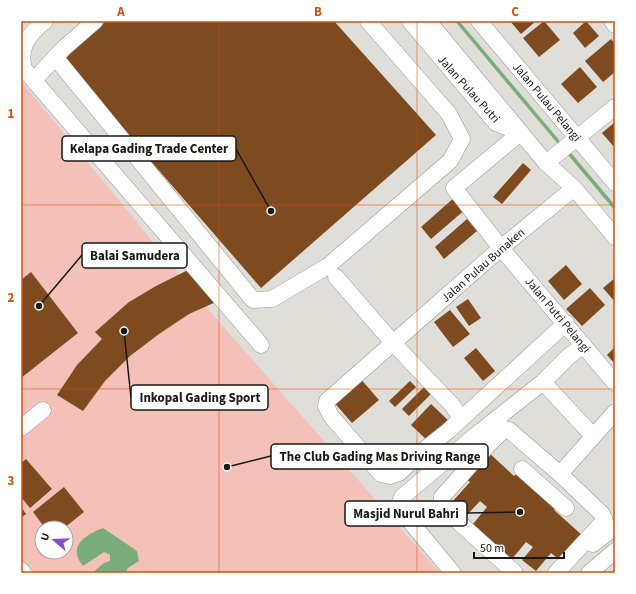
<svg xmlns="http://www.w3.org/2000/svg" width="636" height="594" viewBox="0 0 636 594" font-family="'Source Sans 3',sans-serif">
<style>
.green{fill:#f4c1b9;fill-rule:evenodd}
.water{fill:#7aad7b}
.lines{fill:none;stroke-linecap:round;stroke-linejoin:round}
.stream{stroke:#7aad7b;stroke-width:3.5}
.building{fill:#7e4a1f}
.minor-casing{stroke:#97948f;stroke-width:17}
.minor{stroke:#fff;stroke-width:16}
.grid{fill:none;stroke:#d3520d;stroke-width:1;stroke-opacity:0.55}
.labels{text-anchor:middle;stroke-width:4;stroke-linejoin:round;paint-order:stroke}
.street-label{font-size:12px;fill:#191816;stroke:#fff}
.leader{fill:none;stroke:#191816;stroke-width:1.5}
.callout-dot{fill:#191816;stroke:#fff;stroke-width:1.5}
.callout{fill:#fff;stroke:#191816;stroke-width:1.5}
.callout-label{font-size:13px;text-anchor:middle;font-weight:bold;fill:#191816}
.neatline{fill:none;stroke:#d3520d;stroke-width:1.5}
.grid-label{font-size:13px;text-anchor:middle;font-weight:bold;fill:#d3520d}
</style>
<rect width="100%" height="100%" fill="#e0ded8"/>
<path class="green" d="M21,81L213,315L440,573H21ZM42,528H66V552H42Z"/>
<path class="water" d="M103,528L137,551L139,561L128,568L125,573H92L104,563L110,561V555L104,552L83,566C67,546 85,535 103,528Z"/>
<g class="lines">
<path class="stream" d="M457,21L561,145
M567,151L615,208"/>
</g>
<path class="building" d="M106,21H334L436,135L261,288L63,60Z
M510,21H536L521,34Z
M544,21L560,40L539,57L523,38Z
M586,21L599,36L585,48L573,33Z
M611,39L615,44V72L603,82L585,61Z
M580,67L597,87L578,103L561,84Z
M615,122V148L602,133Z
M523,163L531,170L502,204L493,197Z
M456,196L467,208L431,239L421,227Z
M467,219L477,231L444,259L435,247Z
M566,265L582,284L564,300L548,281Z
M188,270L216,302L189,314L159,334L130,356L105,381L83,411L57,395L77,365L102,339L95,332L129,302L156,286Z
M31,272L78,333L21,378V280Z
M615,278V302L603,288Z
M590,288L605,305L582,326L566,309Z
M468,299L481,318L469,326L456,307Z
M450,310L470,334L453,347L434,322Z
M615,347V364L607,355Z
M476,348L495,371L483,381L464,358Z
M359,377L379,400L352,423L332,400Z
M410,381L416,387L395,407L389,401Z
M424,387L431,394L409,416L402,409Z
M431,404L449,421L429,442L411,425Z
M487,451L514,476L518,472L558,506L554,510L583,536L561,561L551,553L536,571L522,560L533,547L526,542L512,559L473,524L487,507L480,501L467,515L452,502L470,482L464,477Z
M26,459L52,489L30,508L21,497V463Z
M64,487L84,512L64,528H45L33,512Z
M21,507L26,514L21,518Z"/>
<g class="lines">
<defs>
<path id="minor" d="M45,21C29,34 18,47 24,69L261,345
M410,21L496,123L519,132
M428,21L546,163L574,188L615,237
M479,21L615,183
M612,21L615,25
M55,57L253,300L272,299L328,266L450,161L462,139L449,114L368,21
M34,80L64,48L95,21
M520,133L454,188L501,248L615,383
M546,163L615,107
M336,277L394,344L452,405L461,418
M566,323L448,431L420,453L399,473L390,476L381,474L331,416L326,406L327,401L501,248L574,188
M543,382L593,436
M21,428L43,410
M522,469L566,508
M560,474L615,412
M593,544L615,527
M21,570L23,573
M453,573L398,507L402,497L481,431L543,382L569,356L584,345
M515,573L441,506L442,497L490,443L505,429L509,430L560,474L602,514L604,518L602,523L556,573
M589,573L615,551"/>
</defs>
<use href="#minor" class="minor-casing"/>
<use href="#minor" class="minor"/>
</g>
<path class="grid" d="M219,21V573M417,21V573M21,205H615M21,389H615"/>
<g class="labels">
<g class="street-label">
<text transform="translate(469 89) rotate(48)" y="4">Jalan Pulau Putri</text>
<text transform="translate(547 102) rotate(50)" y="4">Jalan Pulau Pelangi</text>
<text transform="translate(483 265) rotate(-41)" y="4">Jalan Pulau Bunaken</text>
<text transform="translate(558 315) rotate(50)" y="4">Jalan Putri Pelangi</text>
</g>
</g>
<path class="leader" d="M271 211L236 149M39 306L82 255M124 331L131 398M227 467L271 456M520 512L467 513"/>
<g class="callout-dot">
<circle cx="271" cy="211" r="4"/>
<circle cx="39" cy="306" r="4"/>
<circle cx="124" cy="331" r="4"/>
<circle cx="227" cy="467" r="4"/>
<circle cx="520" cy="512" r="4"/>
</g>
<g class="callout">
<rect x="62" y="136" width="174" height="25" rx="4"/>
<rect x="82" y="243" width="105" height="25" rx="4"/>
<rect x="131" y="385" width="137" height="25" rx="4"/>
<rect x="271" y="444" width="217" height="25" rx="4"/>
<rect x="345" y="501" width="122" height="25" rx="4"/>
</g>
<g class="callout-label">
<text x="149" y="153">Kelapa Gading Trade Center</text>
<text x="135" y="260">Balai Samudera</text>
<text x="200" y="402">Inkopal Gading Sport</text>
<text x="380" y="461">The Club Gading Mas Driving Range</text>
<text x="406" y="518">Masjid Nurul Bahri</text>
</g>
<rect width="636" height="594" fill="none" stroke="#ffffff" stroke-width="44"/>
<g transform="translate(54 540) rotate(289)"><circle r="19" fill="#ffffff" stroke="#a3a3a2"/>
<path d="M0-3L7 15L0 10L-7 15Z" fill="#854fc6"/>
<text y="-6" font-size="11" font-weight="bold" text-anchor="middle" fill="#191816">U</text>
</g>
<path d="M474 552v6h90v-6" fill="none" stroke="#191816" stroke-width="2"/>
<text x="480" y="552" font-size="12" fill="#191816" stroke="#ffffff" stroke-width="3" paint-order="stroke">50 m</text>
<rect x="22" y="22" width="592" height="550" class="neatline"/>
<g class="grid-label">
<text x="121" y="16">A</text>
<text x="318" y="16">B</text>
<text x="515" y="16">C</text>
<text x="11" y="118">1</text>
<text x="11" y="302">2</text>
<text x="11" y="485">3</text>
</g>
</svg>
